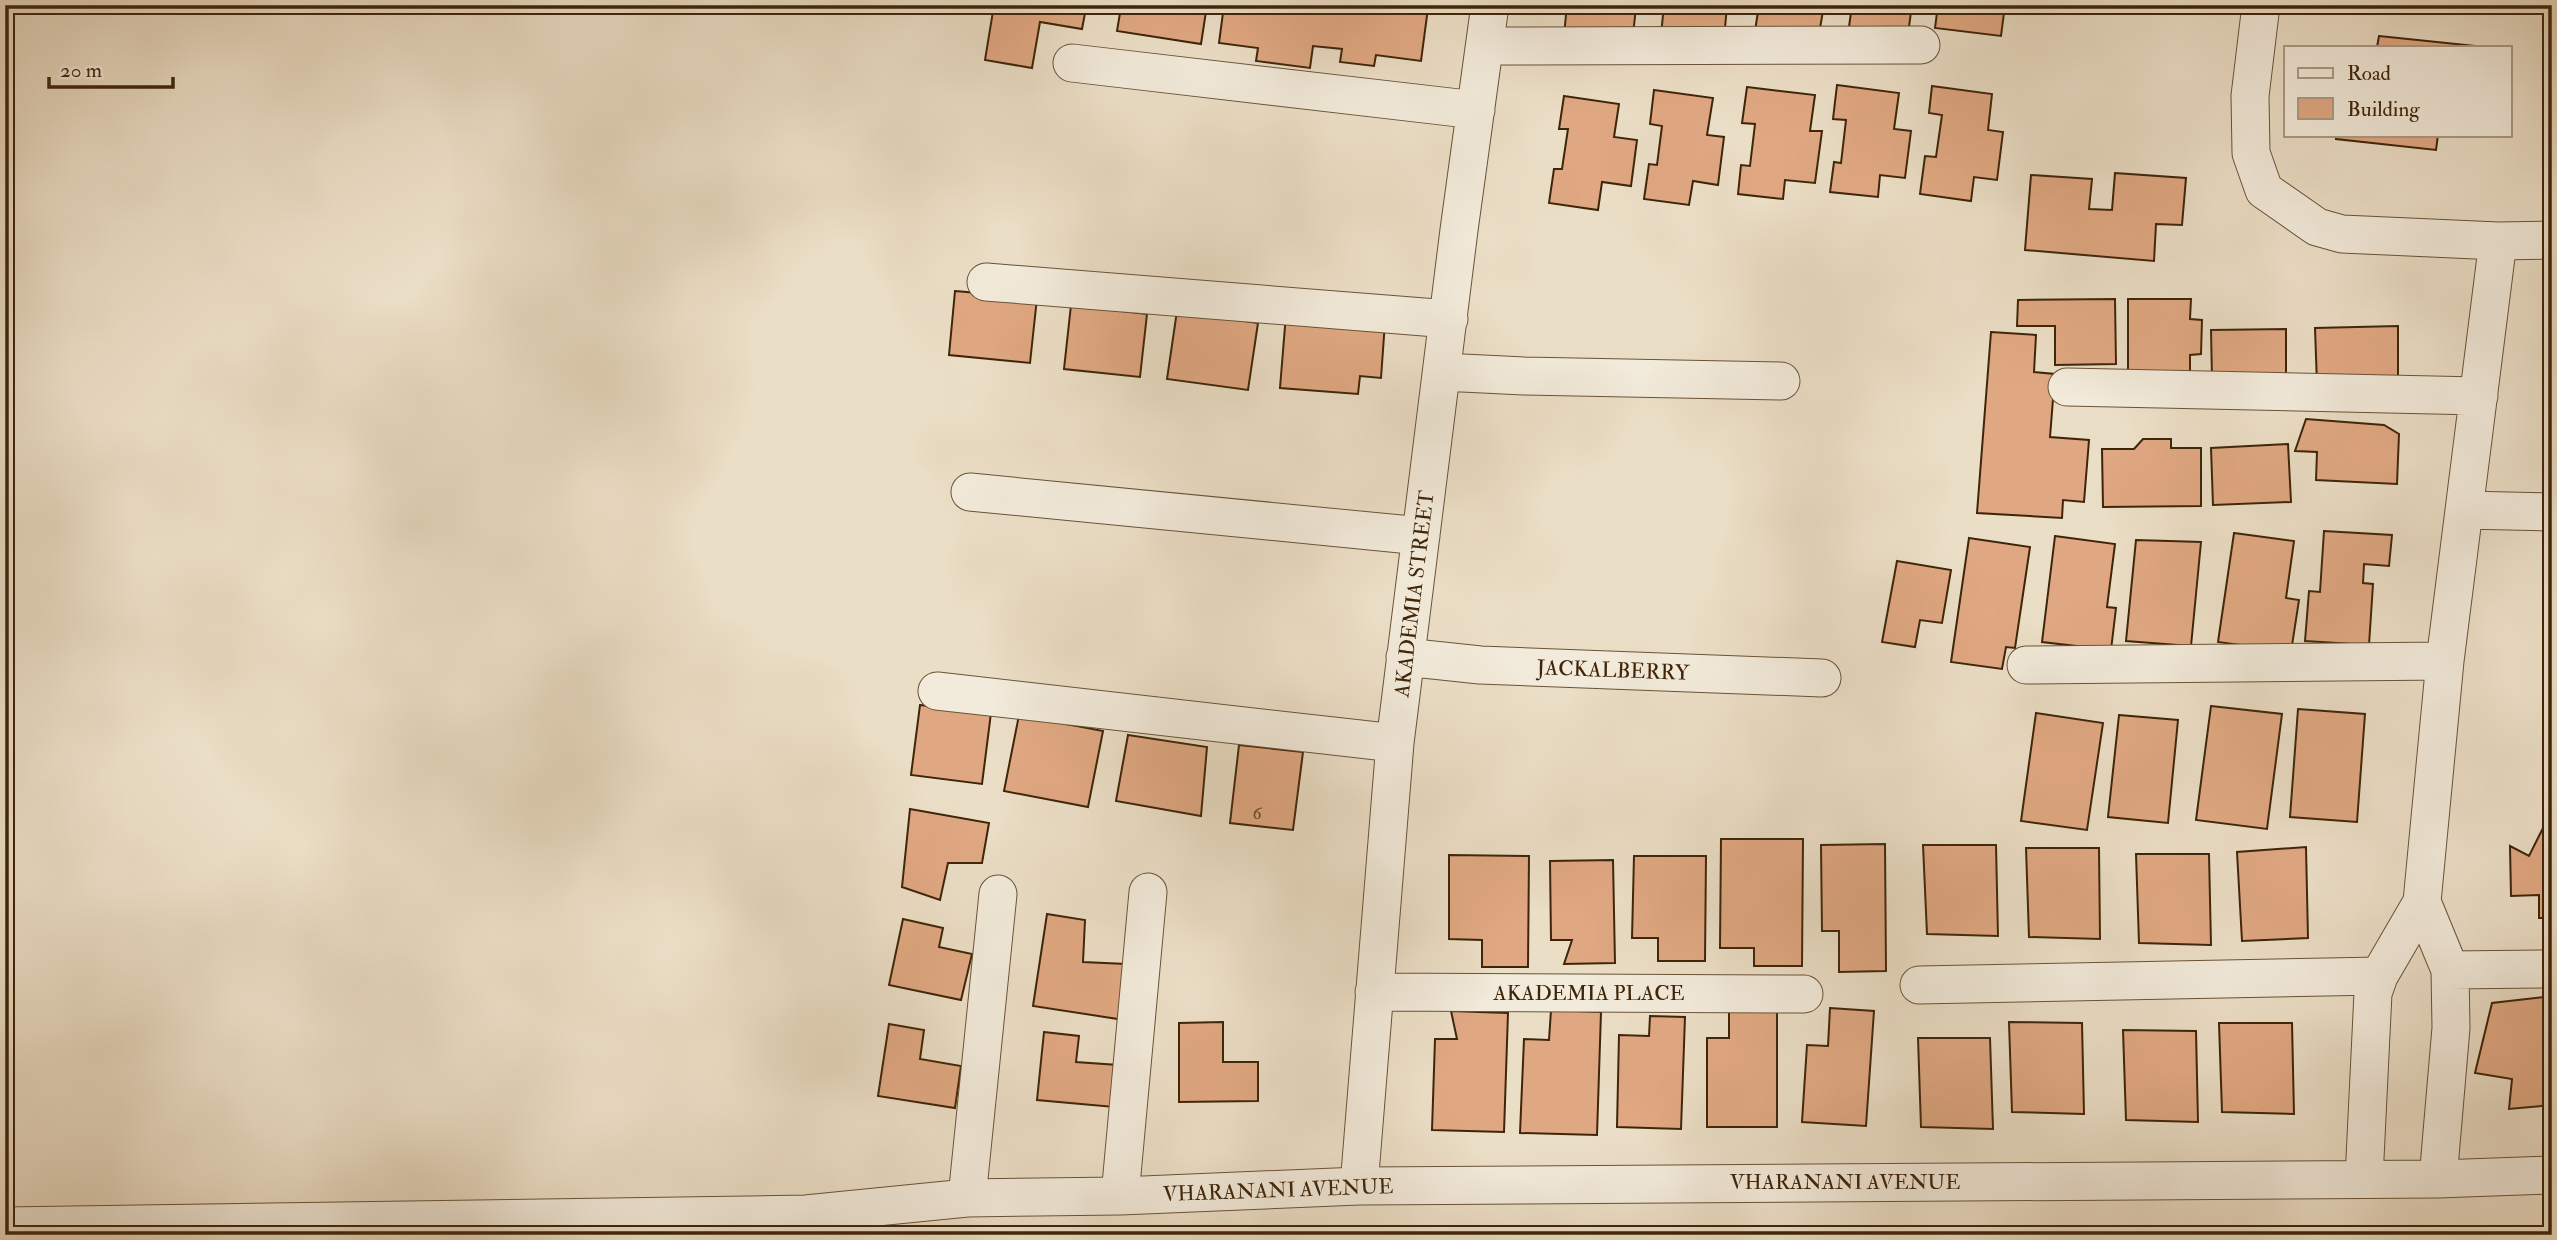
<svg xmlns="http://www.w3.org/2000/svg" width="2557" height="1240" viewBox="0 0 2557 1240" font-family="'IM FELL Double Pica',serif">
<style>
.building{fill:#e0a882;stroke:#3e2509;stroke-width:2}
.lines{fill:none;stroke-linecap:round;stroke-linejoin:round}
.minor-casing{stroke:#695338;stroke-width:39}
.minor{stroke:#f2eada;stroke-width:37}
.labels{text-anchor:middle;stroke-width:5;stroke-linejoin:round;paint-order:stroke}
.number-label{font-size:18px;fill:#664627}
.street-label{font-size:21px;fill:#3e2509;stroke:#f2eada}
</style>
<rect width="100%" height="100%" fill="#ebdec6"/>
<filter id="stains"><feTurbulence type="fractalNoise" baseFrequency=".00286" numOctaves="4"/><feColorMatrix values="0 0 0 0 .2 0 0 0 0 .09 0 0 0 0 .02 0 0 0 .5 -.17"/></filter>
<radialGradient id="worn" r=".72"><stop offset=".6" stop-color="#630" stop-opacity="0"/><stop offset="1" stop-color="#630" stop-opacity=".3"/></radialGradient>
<path class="building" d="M994,5H1207L1201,44L1117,31L1120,13L1086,8L1082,29L1040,22L1032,68L985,60Z
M1224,5H1410L1428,8L1421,61L1376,55L1374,66L1340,62L1342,49L1313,46L1310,68L1256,61L1258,48L1219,43Z
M1567,5H1649V9L1636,8L1632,43L1564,35Z
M1664,5H1727L1724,40L1661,35Z
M1759,5H1824L1818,40L1755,31Z
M1852,5H1912L1908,34L1849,27Z
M1938,5H2005L2001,36L1935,28Z
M2379,36L2485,47H2377Z
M1837,85L1899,93L1894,129L1911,131L1905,178L1880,175L1878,197L1830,192L1834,162L1841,163L1846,120L1833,119Z
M1932,86L1992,94L1988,130L2003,132L1997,180L1974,177L1971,201L1920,194L1925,156L1936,157L1942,115L1929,113Z
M1747,87L1815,95L1810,131H1822L1815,183L1785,180L1783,199L1738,194L1741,165L1750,166L1755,124L1742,123Z
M1654,90L1713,98L1707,135L1724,137L1718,185L1693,181L1689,205L1644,199L1649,164L1657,165L1662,126L1650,124Z
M1564,96L1619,104L1614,137L1637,140L1631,186L1602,182L1598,210L1549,203L1554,169H1562L1568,129H1559Z
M2336,135H2438L2436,150L2336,139Z
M2115,173L2186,178L2182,225L2156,224L2154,261L2025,250L2031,175L2092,179L2089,209L2112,210Z
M955,291L1037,298L1030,363L949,355Z
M2115,299L2116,364L2055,365V326H2017L2018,300Z
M2128,299H2191L2190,319L2202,320L2201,354L2190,355V375H2128Z
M1071,305L1147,314L1140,377L1064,369Z
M1177,311L1258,323L1248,390L1167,379Z
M1286,314L1385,322L1381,378L1360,376L1358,394L1280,388Z
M2398,326V379L2317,384L2315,328Z
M2286,329V377L2212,379L2211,330Z
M1991,332L2036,335L2034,372L2055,374L2050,437L2089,440L2084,502L2063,500L2062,518L1977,513Z
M2306,419L2384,425L2399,434L2397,484L2316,480L2317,452L2295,451Z
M2143,439H2171V448H2201V506L2103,507L2102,449H2134Z
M2288,444L2291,502L2213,505L2211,448Z
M2324,531L2392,535L2389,566L2364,564L2363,583L2373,584L2369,645L2305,641L2309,591L2320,592Z
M2234,533L2294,541L2286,598L2299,600L2291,652L2218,642Z
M2055,536L2115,544L2107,607L2116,608L2111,650L2042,642Z
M1969,538L2030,547L2015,648L2006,647L2002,669L1951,662Z
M2136,540L2201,542L2191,646L2126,641Z
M1897,561L1951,570L1942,623L1920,620L1915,647L1882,642Z
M920,705L991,713L982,784L911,775Z
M2211,706L2282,714L2267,829L2196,820Z
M2298,709L2365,714L2357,822L2290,817Z
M2036,713L2103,723L2087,830L2021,821Z
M1019,715L1103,731L1088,807L1004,791Z
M2119,715L2178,720L2168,823L2108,817Z
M1128,735L1207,747L1201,816L1116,801Z
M1239,745L1303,752L1293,830L1230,823Z
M910,809L989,823L982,863H948L940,900L902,887Z
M2552,825V918H2539V895L2511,896L2510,846L2529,856L2544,826Z
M1721,839H1803L1802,966H1754V948H1720Z
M1885,844L1886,971L1839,972V931H1822L1821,845Z
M1923,845H1996L1998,936L1927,934Z
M2306,847L2308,938L2242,941L2237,852Z
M2026,848H2099L2100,939L2029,937Z
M2136,854H2209L2211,945L2139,943Z
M1449,855L1529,856L1528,967H1482V940L1449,939Z
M1634,856H1706L1705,961H1658V938H1632Z
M1613,860L1615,963L1564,964L1572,940H1551L1550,861Z
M1047,914L1085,920L1083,962L1126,964L1118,1019L1033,1006Z
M903,919L943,928L939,947L972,954L961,1000L889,985Z
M2552,996V1105L2509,1109L2512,1079L2475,1073L2492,1003Z
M1830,1008L1874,1011L1866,1126L1802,1122L1807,1045L1828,1046Z
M1729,1009H1777V1127H1707V1038H1729Z
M1551,1010L1601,1012L1597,1135L1520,1133L1524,1039L1549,1040Z
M1451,1011L1508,1013L1504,1132L1432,1130L1435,1039H1457Z
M1650,1016L1685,1017L1681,1129L1617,1127L1619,1035L1649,1036Z
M1223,1022V1062H1258V1101L1179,1102V1023Z
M2009,1022L2082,1023L2084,1114L2012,1112Z
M2219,1023H2292L2294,1114L2222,1112Z
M889,1024L924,1030L920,1059L961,1066L955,1108L878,1096Z
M2123,1030L2196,1031L2198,1122L2126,1120Z
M1044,1032L1079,1036L1076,1062L1118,1065L1114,1107L1037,1100Z
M1918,1038H1990L1993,1129L1921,1127Z"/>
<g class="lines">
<defs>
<path id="minor" d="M2261,5L2250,96L2251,153L2264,190L2317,227L2342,234L2498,241L2552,240
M1485,46L1921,45
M1072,63L1476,110
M986,282L1449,319
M1442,372L1524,376L1781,381
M2067,387L2479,396
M970,492L1421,536
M2464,510L2552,512
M1405,657L1480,665L1822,678
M2026,665L2445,661
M937,691L1395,743
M2422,902L2450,970L2451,1028L2438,1179
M2450,970L2552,969
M1919,985L2379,976
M1374,992L1804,994
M2364,1179L2373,993L2379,976L2422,902L2445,661L2498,241
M1359,1186L1395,743L1459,230L1490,5
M1120,1196L1148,892
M967,1198L998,894
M5,1226L806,1214L967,1198L1120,1196L1359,1186L2438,1179L2552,1175"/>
</defs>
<use href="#minor" class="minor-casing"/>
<use href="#minor" class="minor"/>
</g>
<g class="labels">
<g class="number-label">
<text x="1257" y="819">6</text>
</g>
<g class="street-label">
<text transform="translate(1414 594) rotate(-83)" y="7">AKADEMIA STREET</text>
<text transform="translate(1613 670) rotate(2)" y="7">JACKALBERRY</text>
<text x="1589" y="1000">AKADEMIA PLACE</text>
<text x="1845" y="1189">VHARANANI AVENUE</text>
<text transform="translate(1278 1190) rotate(-2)" y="7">VHARANANI AVENUE</text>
</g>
</g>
<rect width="2557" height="1240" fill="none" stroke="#ebdec6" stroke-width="28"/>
<rect x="7" y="7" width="2543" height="1226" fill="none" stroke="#3e2509" stroke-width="3.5"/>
<rect x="14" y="14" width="2529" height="1212" fill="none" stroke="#3e2509" stroke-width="2"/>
<rect x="2284" y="46" width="228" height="91" fill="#f2eada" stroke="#aa9b86" stroke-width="2"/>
<rect x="2298" y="68" width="35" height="10" fill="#f2eada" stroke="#aa9b86" stroke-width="2"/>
<text x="2347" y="80" font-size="21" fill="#3e2509">Road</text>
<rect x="2298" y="98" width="35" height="21" fill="#e0a882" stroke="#aa9b86" stroke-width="2"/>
<text x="2347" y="116" font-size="21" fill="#3e2509">Building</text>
<path d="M49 77v10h124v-10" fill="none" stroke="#3e2509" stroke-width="3.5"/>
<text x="60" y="77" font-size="21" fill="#3e2509" stroke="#f2eada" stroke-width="5" paint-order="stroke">20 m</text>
<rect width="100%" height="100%" filter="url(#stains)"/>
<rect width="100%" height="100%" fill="url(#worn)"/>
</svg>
